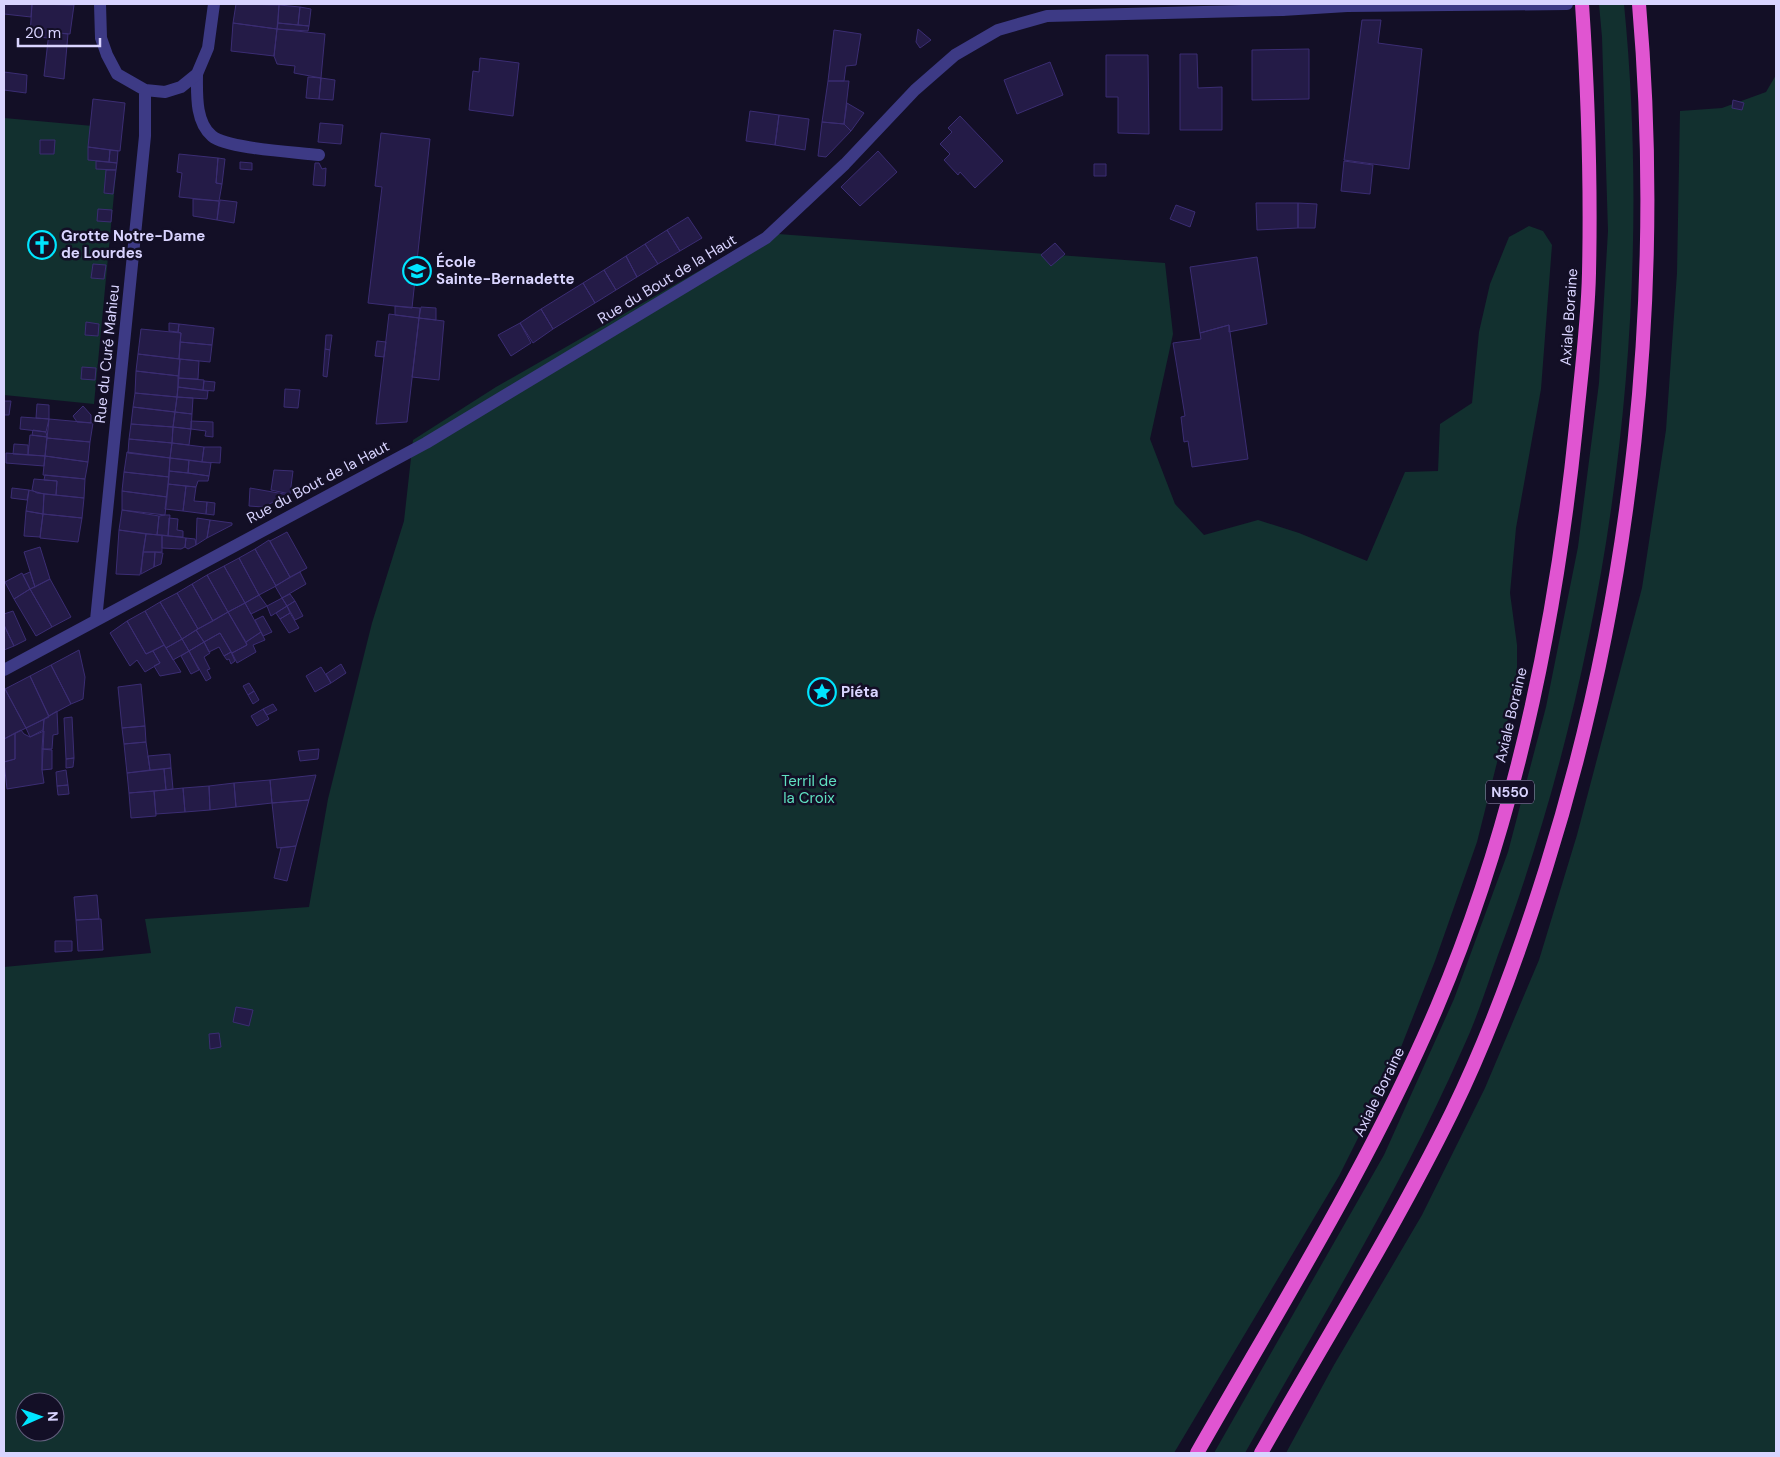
<svg xmlns="http://www.w3.org/2000/svg" width="1780" height="1457" viewBox="0 0 1780 1457" font-family="'DM Sans',sans-serif">
<style>
.green{fill:#12302f;fill-rule:evenodd}
.building{fill:#241b47;stroke:#3b2d73}
.lines{fill:none;stroke-linecap:round;stroke-linejoin:round}
.service{stroke:#3d3a85;stroke-width:12}
.minor{stroke:#3d3a85;stroke-width:12}
.tertiary{stroke:#3d3a85;stroke-width:12}
.trunk{stroke:#e055d1;stroke-width:14}
.labels{text-anchor:middle;stroke-width:5;stroke-linejoin:round;paint-order:stroke}
.shield{fill:#130f26;stroke:#9e99be;stroke-width:1}
.shield-label{font-size:14px;font-weight:bold;fill:#d9d4ff}
.poi-label{font-size:15px;font-weight:bold;fill:#d9d4ff;stroke:#130f26;text-anchor:start}
.street-label{font-size:15px;fill:#d9d4ff;stroke:#130f26}
.park-label{font-size:15px;fill:#5fe0c0;stroke:#130f26}
</style>
<rect width="100%" height="100%" fill="#130f26"/>
<path class="green" d="M1599,4H1624C1655,318 1609,659 1498,955C1487,986 1477,1018 1463,1048C1401,1189 1320,1320 1245,1453H1214L1384,1155L1454,999L1508,852L1546,707L1578,547L1599,383L1608,231L1602,37Z
M1776,75V1453H1286L1334,1365L1422,1215L1485,1088L1539,960L1577,835L1642,588L1666,430L1677,273L1680,111L1722,108L1766,92Z
M4,118L93,126L119,142L94,404L4,395Z
M1529,226L1543,231L1552,245L1541,389L1516,528L1510,593L1517,645V683L1477,842L1435,961L1392,1070L1339,1176L1174,1453H4V967L151,953L145,919L309,907L328,799L372,623L404,521L413,440L496,387L765,233L1165,263L1173,334L1150,439L1175,504L1204,535L1258,520L1299,533L1367,561L1405,472L1438,471L1440,424L1472,403L1479,332L1490,284L1509,237ZM25,1402H55V1432H25Z"/>
<path class="building" d="M4,4H32L31,17L4,14Z
M32,4L74,5L70,34L49,32L48,38L30,36Z
M236,4L279,5L277,29L233,23Z
M279,5L300,7L298,25L278,23Z
M300,7L311,9L309,26L298,25Z
M1362,20H1381L1378,43L1422,49L1409,169L1344,160Z
M233,23L277,29L274,56L231,51Z
M278,23L309,26L308,31L277,29Z
M277,29L325,34L321,78L294,73L295,66L277,64L274,56Z
M918,29L931,40L920,48L916,42Z
M834,30L861,34L856,65L846,66L844,81H828Z
M49,32L68,34L64,79L44,76Z
M1309,49V99L1252,100V50Z
M1180,54H1197L1198,88L1222,87V130H1180Z
M1106,55H1148L1149,134L1118,133V97H1106Z
M480,58L519,63L513,116L469,110L473,71L479,72Z
M1050,62L1063,95L1017,114L1004,80Z
M4,72L27,75L26,93L4,90Z
M308,77L321,78L319,99L306,98Z
M321,78L335,80L333,100L319,99Z
M828,81H849L844,124L822,122Z
M93,99L125,103L120,151L88,147Z
M1733,100L1744,103L1742,110L1732,108Z
M847,103L864,113L851,131L844,124Z
M750,111L779,115L775,145L746,141Z
M779,115L809,119L805,150L775,145Z
M960,116L1003,161L975,188L960,172L958,175L944,160L950,154L940,144L952,132L948,128Z
M822,122L844,124L851,131L826,157L818,156Z
M320,123L343,125L341,144L318,142Z
M381,133L430,139L412,308L368,303L382,187L375,186Z
M40,140H55L54,154H40Z
M88,147L110,150L109,162L88,160Z
M110,150L118,151L117,163L109,162Z
M878,151L897,172L860,206L841,187Z
M179,154L218,158L216,183L222,184L219,201L179,197L182,173L177,172Z
M218,158L225,159L222,184L216,183Z
M96,161L117,163L116,170L96,169Z
M1344,161L1373,165L1370,194L1341,191Z
M240,162L252,163V170L240,169Z
M315,163H319L322,169L326,168L325,186L313,185Z
M1094,164H1106V176H1094Z
M106,170H116L113,194L104,193Z
M193,199L219,201L217,220L193,216Z
M220,200L237,202L234,223L217,220Z
M1256,203H1298V228L1257,230Z
M1298,203L1317,204L1315,228H1298Z
M1176,205L1195,212L1190,227L1170,219Z
M98,209L112,210L111,222L97,221Z
M688,217L702,238L680,251L667,230Z
M667,230L680,251L658,264L645,244Z
M1055,243L1065,254L1051,266L1041,255Z
M645,244L658,264L637,277L626,256Z
M626,256L637,277L616,290L604,270Z
M1257,257L1267,324L1229,332V325L1200,333L1190,267Z
M93,264L106,265L104,279L91,278Z
M604,270L616,290L595,303L583,283Z
M583,283L595,303L553,329L541,309Z
M395,306L420,308L419,318L395,315Z
M421,307L436,308V320L419,318Z
M541,309L553,329L533,343L520,323Z
M389,314L419,318L407,422L376,424Z
M419,318L444,321L439,380L412,377Z
M86,322L99,324L98,336L85,335Z
M169,323L179,324L178,332L169,331Z
M520,323L531,343L511,356L498,335Z
M179,324L214,328L212,345L180,342L181,333L178,332Z
M1229,325L1248,459L1192,467L1188,441L1184,442L1181,417L1185,416L1173,343L1201,339L1200,333Z
M141,329L181,333L179,359L138,354Z
M326,335H332L330,350L325,349Z
M377,341L386,342L384,357L375,356Z
M180,342L212,345L210,362L179,359Z
M325,349L330,350L327,377L323,376Z
M138,354L180,359L179,376L136,371Z
M180,359L199,361L198,379L178,378Z
M82,367L96,368L95,380L81,379Z
M136,371L179,376L177,397L135,393Z
M178,378L204,380L203,390L178,387Z
M204,381L215,382L214,391L203,390Z
M178,387L208,391L207,399L177,397Z
M285,389L300,390L298,408L284,407Z
M135,393L177,397L175,412L133,407Z
M177,397L193,398L192,414L175,412Z
M4,401H11L9,415H4Z
M37,404L49,405V419L36,418Z
M83,406L91,415V423L77,422L73,416Z
M133,407L175,412L173,427L131,424Z
M175,412L192,414L191,429L173,427Z
M21,417L49,419L46,432L20,429Z
M49,419L93,423L90,442L47,438Z
M191,421L213,422V437L205,436L206,431L191,429Z
M131,424L173,427L172,443L129,439Z
M173,427L191,429L189,445L172,443Z
M33,430L46,432L47,437L32,435Z
M30,435L47,437L45,456L28,455Z
M47,438L90,442L88,462L45,456Z
M129,439L172,443L170,458L128,453Z
M172,443L204,447L202,462L170,458Z
M14,444L28,445V455L13,454Z
M204,447H221L220,463L202,462Z
M127,452L170,458L169,477L124,472Z
M6,453L45,456L44,466L6,463Z
M45,456L88,462L85,479L43,475Z
M170,458L189,460L188,473L169,471Z
M189,460L211,463L209,476L188,473Z
M274,470L293,471L290,494L271,490Z
M169,471L188,473L209,476L208,481H198L196,487L186,486L168,484Z
M124,472L169,477L167,497L122,491Z
M45,475L85,479L84,498L56,495L57,481L44,480Z
M34,479L57,481L56,495L37,493L32,490Z
M168,484L186,486L183,511L165,509Z
M186,486L196,487L194,501L207,502L206,514L183,511Z
M12,488L29,490L27,500L11,498Z
M250,488L284,494H290L263,507L249,506Z
M29,490L44,494L43,514L26,511Z
M122,491L167,497L165,515L122,510Z
M44,494L84,498L82,518L43,514Z
M207,502L215,503L214,515L206,514Z
M122,510L159,516L157,535L119,530Z
M26,511L43,514L40,537L24,536Z
M43,514L82,518L78,542L40,538Z
M165,515H170L168,536L157,535L159,516Z
M169,518L178,519L177,530L183,531V537L168,536Z
M197,518L210,520L207,538L196,545Z
M210,520L232,523V525L207,538Z
M119,530L146,534L140,575L116,574Z
M287,532L307,568L290,577L270,541Z
M146,534L162,535V552H143Z
M162,535L186,538L185,547L181,549L162,548Z
M186,538L195,539L196,545L188,549L185,547Z
M269,540L290,577L276,586L255,549Z
M40,547L50,579L35,587L24,552Z
M255,549L276,586L259,595L239,558Z
M143,552H155L154,567L141,574Z
M155,552L163,553L161,564L154,567Z
M239,558L259,595L245,603L224,566Z
M224,566L245,603L228,612L207,575Z
M30,572L35,587L30,589L23,575Z
M300,572L306,584L282,598L275,586Z
M22,573L30,589L14,599L5,582Z
M207,575L228,612L213,621L192,584Z
M50,579L71,617L52,627L30,589Z
M192,584L213,621L198,629L177,593Z
M30,589L52,627L36,636L14,599Z
M177,593L198,629L182,639L160,602Z
M290,594L295,601L287,606L282,598Z
M259,595L267,606L251,614L245,603Z
M282,598L287,606L271,616L267,606Z
M295,601L303,616L295,620L287,606Z
M160,602L182,639L166,648L145,611Z
M245,603L261,632L246,642L228,612Z
M287,606L290,613L280,619L276,613Z
M13,611L26,640L14,646L4,625V614Z
M145,611L164,645L146,654L127,621Z
M228,612L247,645L232,653L220,633L204,642L196,630Z
M290,613L299,628L289,633L280,619Z
M263,616L272,632L263,636L255,620Z
M127,621L146,654L153,651L160,663L145,672L137,660L130,666L110,633Z
M4,625L14,646L4,650Z
M196,630L204,642L189,651L182,639Z
M261,632L265,640L253,645L256,652L237,663L232,653L247,645L246,642Z
M220,633L231,652L224,656L219,647L209,652L204,642Z
M182,639L189,651L173,660L166,648Z
M204,642L210,653L204,657L210,669L207,670L211,678L206,681L189,651Z
M164,645L166,648L181,672L160,676L154,666L160,663L153,651Z
M79,650L85,677L83,699L71,704L51,665Z
M189,651L199,670L191,674L181,656Z
M231,652L235,661L231,664L229,659L227,660L224,656Z
M341,664L346,673L331,683L326,674Z
M51,665L71,704L49,716L30,676Z
M321,667L331,683L315,692L306,676Z
M30,676L49,717L26,728L5,689Z
M249,683L254,691L248,695L243,686Z
M141,684L145,726L122,728L118,687Z
M5,689L26,728L4,739V690Z
M254,691L259,700L253,704L248,695Z
M273,704L277,710L267,715L263,709Z
M263,709L269,719L257,726L251,716Z
M57,711L58,734L53,735L52,749H42L44,719Z
M72,717L74,758L66,759L64,718Z
M44,719L43,730L30,737L26,728Z
M145,726L146,742L124,744L122,728Z
M21,730L24,734L30,737L44,731L42,770L44,783L7,789L4,762L15,759V733Z
M15,733V759L4,762V739Z
M146,742L150,770L127,773L124,744Z
M42,749L52,750V769L42,770Z
M319,749L318,759L300,761L298,751Z
M170,754L171,768L150,770L148,756Z
M74,758L73,767L66,768V759Z
M171,768L173,789L166,790L164,769Z
M164,769L166,790L129,793L127,773Z
M66,770L68,785L57,786L56,772Z
M316,775L309,800L272,803L270,780Z
M270,780L272,803L236,807L234,783Z
M234,783L236,807L210,810L209,786Z
M68,785L69,794L58,795L57,786Z
M209,786L210,810L185,812L183,788Z
M183,788L185,812L156,814L154,791Z
M154,791L156,816L131,818L129,793Z
M309,800L296,846L277,848L272,803Z
M296,846L287,881L274,878L281,848Z
M97,895L99,919L76,920L74,897Z
M99,919H101L103,950L78,951L76,920Z
M55,941H72V951L55,952Z
M236,1007L253,1010L249,1026L233,1022Z
M219,1033L221,1047L210,1049L209,1034Z"/>
<g class="lines">
<path class="service" d="M197,74C197,93 195,122 212,136C228,149 296,152 319,155"/>
<path class="minor" d="M100,4L101,38L107,55L117,74L145,90L165,92L181,87L197,74L208,48L214,4
M96,620L145,136V90
M4,670L426,443L766,238L845,164L915,90L955,55L998,30L1047,16L1282,10"/>
<path class="tertiary" d="M1276,4L1282,10L1347,6L1567,4"/>
<path class="trunk" d="M1197,1453C1280,1307 1371,1162 1437,1007C1515,824 1556,623 1576,426C1581,375 1588,323 1589,273C1591,183 1588,93 1582,4
M1261,1453C1325,1340 1395,1228 1452,1112C1490,1034 1520,951 1546,868C1633,591 1664,294 1639,4"/>
</g>
<defs>
<symbol id="church-ring" viewBox="-11 -11 22 22"><circle r="9.5" fill="#130f26" stroke="#00e5ff" stroke-width="1.5"/><path d="M-1.2-6h2.4v3.5h3.3v2.4h-3.3V6h-2.4V-.1h-3.3v-2.4h3.3Z" fill="#00e5ff"/></symbol>
<symbol id="school-ring" viewBox="-11 -11 22 22"><circle r="9.5" fill="#130f26" stroke="#00e5ff" stroke-width="1.5"/><path d="M0-5L7-2L0 1L-7-2ZM-4 1L0 2.5L4 1V4Q0 6-4 4Z" fill="#00e5ff"/></symbol>
<symbol id="sight-ring" viewBox="-11 -11 22 22"><circle r="9.5" fill="#130f26" stroke="#00e5ff" stroke-width="1.5"/><path d="M0-6L1.8-2.2L6-1.7L2.9 1.2L3.7 5.4L0 3.3L-3.7 5.4L-2.9 1.2L-6-1.7L-1.8-2.2Z" fill="#00e5ff"/></symbol>
</defs>
<g fill-rule="evenodd">
<use href="#church-ring" x="26" y="229" width="32" height="32"/>
<use href="#school-ring" x="401" y="255" width="32" height="32"/>
<use href="#sight-ring" x="806" y="676" width="32" height="32"/>
</g>
<g class="labels">
<rect class="shield" x="1486" y="780.5" width="48" height="23" rx="4"/>
<g class="shield-label">
<text x="1510" y="797">N550</text>
</g>
<g class="poi-label">
<text x="61" y="241">Grotte Notre-Dame<tspan x="61" dy="17">de Lourdes</tspan></text>
<text x="436" y="267">École<tspan x="436" dy="17">Sainte-Bernadette</tspan></text>
<text x="841" y="697">Piéta</text>
</g>
<g class="street-label">
<text transform="translate(667 279) rotate(-31)" y="5">Rue du Bout de la Haut</text>
<text transform="translate(1569 317) rotate(-86)" y="5">Axiale Boraine</text>
<text transform="translate(107 354) rotate(-84)" y="5">Rue du Curé Mahieu</text>
<text transform="translate(318 482) rotate(-28)" y="5">Rue du Bout de la Haut</text>
<text transform="translate(1511 715) rotate(-77)" y="5">Axiale Boraine</text>
<text transform="translate(1379 1092) rotate(-64)" y="5">Axiale Boraine</text>
</g>
<g class="park-label">
<text x="809" y="786">Terril de<tspan x="809" dy="17">la Croix</tspan></text>
</g>
</g>
<rect width="1780" height="1457" fill="none" stroke="#d9d4ff" stroke-width="10"/>
<g transform="translate(40 1417) rotate(88)"><circle r="24" fill="#130f26" stroke="#625e7d"/>
<path d="M0-4L9 19L0 12L-9 19Z" fill="#00e5ff"/>
<text y="-8" font-size="14" font-weight="bold" text-anchor="middle" fill="#d9d4ff">N</text>
</g>
<path d="M18 38v8h82v-8" fill="none" stroke="#d9d4ff" stroke-width="2.5"/>
<text x="25" y="38" font-size="15" fill="#d9d4ff" stroke="#130f26" stroke-width="4" paint-order="stroke">20 m</text>
</svg>
